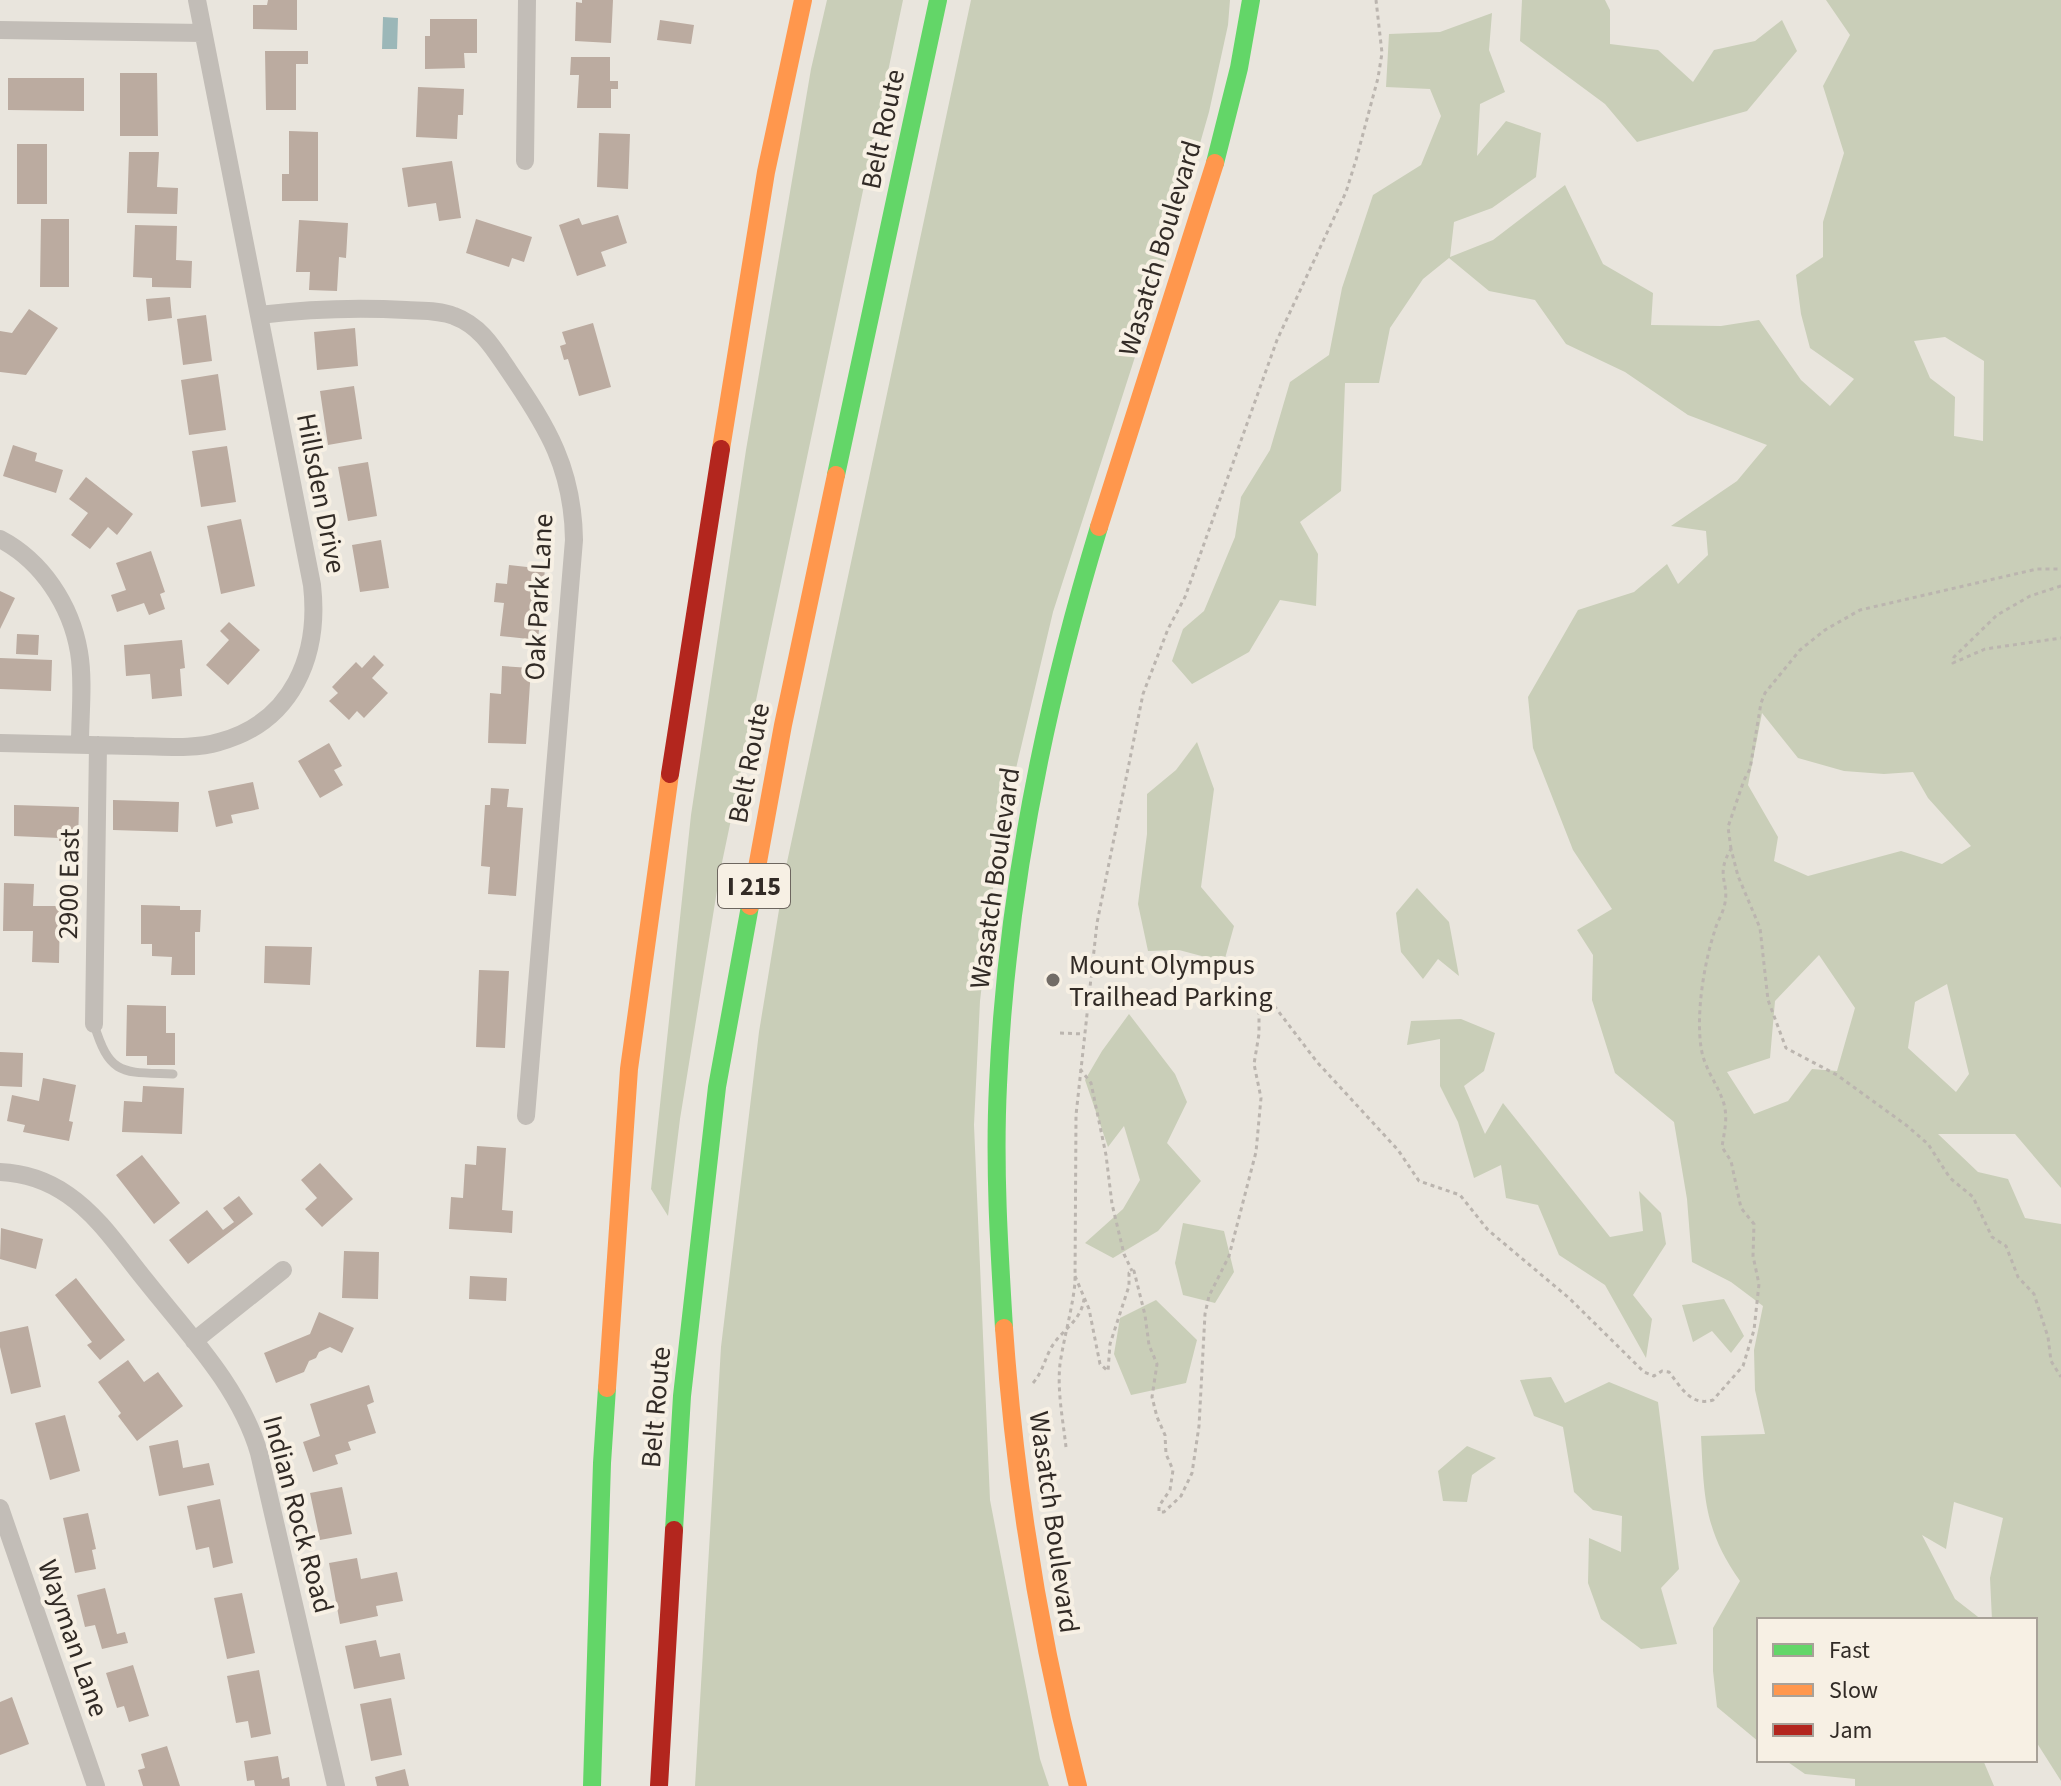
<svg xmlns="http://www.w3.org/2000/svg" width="2061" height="1786" viewBox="0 0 2061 1786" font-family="'Source Sans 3',sans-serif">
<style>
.green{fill:#c9ceb8;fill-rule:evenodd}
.water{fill:#9bb7b8}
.building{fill:#bbaba0}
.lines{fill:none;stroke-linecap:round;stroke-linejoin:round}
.path{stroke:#bbb5af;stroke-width:3;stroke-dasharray:4 4;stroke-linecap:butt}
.lane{stroke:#c2bdb7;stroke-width:9}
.street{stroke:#c2bdb7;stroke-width:18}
.fast{stroke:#63d668;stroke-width:18}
.slow{stroke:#ff974d;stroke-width:18}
.jam{stroke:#b3261e;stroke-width:18}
.poi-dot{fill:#726c66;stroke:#f7f0e4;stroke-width:3}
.labels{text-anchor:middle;stroke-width:8;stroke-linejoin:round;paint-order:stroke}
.shield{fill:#f7f0e4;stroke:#6d665f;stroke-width:2}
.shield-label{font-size:26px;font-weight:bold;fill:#322b26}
.street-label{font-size:28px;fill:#322b26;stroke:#f7f0e4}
.poi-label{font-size:28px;fill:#322b26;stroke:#f7f0e4;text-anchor:start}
</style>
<rect width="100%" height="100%" fill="#e9e5dd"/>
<path class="green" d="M827,0H903L720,872L680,1119L668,1216L651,1189L691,815L746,450L811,69Z
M971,0H1230L1228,25L1209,112L1170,248L1053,612L1005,815L994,880L980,1001L974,1125L990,1500L1040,1759L1049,1786H695L721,1347L759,1032L786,867Z
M1522,0H1605L1610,10V44L1658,50L1693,82L1714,50L1755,41L1782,20L1797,51L1747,111L1637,142L1605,104L1520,41Z
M1826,0H2061V1188L2015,1134H1938L1978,1172L2008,1179L2025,1218L2061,1224V1781L2035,1740V1620H1992L1990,1578L2003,1518L1954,1502L1946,1549L1922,1535L1955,1599L1982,1620H1759V1742L1717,1707L1713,1671V1628L1740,1581C1704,1530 1704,1497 1701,1436L1765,1434L1755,1390L1754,1350L1763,1306L1731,1282L1692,1262L1687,1199L1674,1122L1615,1073L1592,1000L1593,955L1577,930L1612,909L1573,850L1533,748L1528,697L1578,610L1634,592L1667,564L1678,584L1708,555L1706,531L1671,526L1737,481L1767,445L1688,415L1625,372L1566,344L1535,300L1489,291L1449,258L1423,279L1390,328L1379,383H1345L1341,491L1300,522L1318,554L1316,606L1280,600L1249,652L1192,684L1172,661L1183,629L1204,611L1235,537L1241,497L1270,450L1290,382L1329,355L1342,288L1373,195L1421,165L1441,116L1430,89L1386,87L1389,34L1440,32L1492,13L1489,50L1505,92L1480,104L1477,156L1506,121L1541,133L1536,177L1492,208L1454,222L1450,257L1493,240L1565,185L1603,264L1653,293L1651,325L1721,326L1759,320L1801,380L1830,406L1854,379L1810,348L1801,314L1796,275L1823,257V222L1844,153L1823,86L1850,35ZM1945,337L1984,361L1983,441L1954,436L1955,397L1930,378L1914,341ZM1762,713L1798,758L1844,771L1884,774L1913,772L1928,798L1971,846L1942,864L1901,851L1808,876L1774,861L1778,837L1748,785ZM1819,955L1855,1008L1837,1071L1812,1069L1788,1101L1754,1114L1727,1072L1770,1058L1775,1001ZM1947,984L1969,1074L1956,1092L1908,1048L1915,1002Z
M1197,742L1214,789L1201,887L1234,926L1224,962L1179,950L1148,951L1138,904L1147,834V794L1176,770Z
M1417,888L1449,922L1459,976L1438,959L1423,979L1401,952L1396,913Z
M1129,1014L1175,1074L1187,1102L1167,1143L1201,1181L1158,1231L1113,1258L1085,1243L1123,1209L1140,1180L1124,1126L1108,1147L1085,1080L1102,1051Z
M1461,1019L1495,1033L1484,1071L1464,1086L1485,1134L1503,1103L1610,1237L1643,1231L1639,1191L1661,1213L1666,1244L1633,1295L1652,1319L1646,1358L1605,1285L1559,1255L1538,1205L1506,1198L1501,1165L1474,1178L1458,1122L1440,1086V1039L1407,1045L1411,1021Z
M1183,1223L1224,1231L1234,1272L1215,1303L1183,1295L1175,1263Z
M1724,1299L1744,1336L1731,1353L1712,1331L1693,1342L1682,1305Z
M1156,1300L1197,1340L1186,1383L1131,1395L1114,1354L1120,1318Z
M1551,1377L1565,1403L1609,1382L1658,1402L1679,1569L1661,1588L1677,1644L1641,1649L1601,1619L1588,1583L1589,1538L1621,1552L1622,1516L1593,1510L1574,1492L1563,1427L1534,1416L1520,1380Z
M1467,1446L1496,1458L1472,1475L1467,1502L1443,1501L1438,1471Z
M1785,1760H1983L1994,1786H1855V1779L1805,1774Z"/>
<path class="water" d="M383,17L398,18L397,49H382Z"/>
<path class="building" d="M268,0H297V30L253,29V5H267Z
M582,0H613L611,43L575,41L576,2L582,3Z
M430,19H477V53H464L465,68L425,69V36H430Z
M660,20L694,25L691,44L657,40Z
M265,51H308V64H296V110H266Z
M571,57H610V81H618V89H611V108H577L579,75H570Z
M120,73H157L158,136H120Z
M8,78H84V111L8,110Z
M418,87L464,89L463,115H458L457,139L416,137Z
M289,131L318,132V201H282V174H289Z
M599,133L630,134L628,189L597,187Z
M17,144H47V204H17Z
M129,152H159L157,187L178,188L177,214L127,213Z
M452,161L461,218L439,221L436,203L408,207L402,168Z
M618,215L627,243L601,252L606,266L577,276L559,225L579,218L582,225Z
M41,219H69V287H40Z
M476,219L532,237L524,262L512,258L509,267L466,253Z
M299,220L348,223L346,258L339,257L337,291L309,290L310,272H296Z
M135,225L177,226L176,260L192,261L191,288L152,287V278L133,277Z
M170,297L172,318L148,321L146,299Z
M29,309L58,328L26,375L0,372V331L12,333Z
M206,315L212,361L183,365L177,319Z
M593,323L611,387L579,396L568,359L564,360L560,346L566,344L562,332Z
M355,328L358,366L317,370L314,332Z
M218,374L226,430L189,435L181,380Z
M354,386L362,439L328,445L320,391Z
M13,445L37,453L35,461L63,470L56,493L3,476Z
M227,446L236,502L201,507L192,451Z
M368,462L377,516L348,521L338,467Z
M86,477L133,514L117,535L108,527L90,549L71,535L88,513L69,499Z
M241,519L255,586L221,594L207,526Z
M381,540L389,588L360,592L352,545Z
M151,551L165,592L160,594L165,609L149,615L144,603L117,612L111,595L126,590L116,563Z
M509,565L545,569L538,640L500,636L504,603L494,602L496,583L507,584Z
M0,591L15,598L0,629Z
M229,622L260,650L228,685L206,665L229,640L220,631Z
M17,634L39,635L38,655L16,654Z
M182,640L185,668L180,669L182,696L152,699L150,674L126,676L124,645Z
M374,655L384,665L372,678L388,693L364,718L357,711L349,720L329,701L338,693L332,687L356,662L362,668Z
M0,658L52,660L51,691L0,689Z
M502,666L531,668L526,744L488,743L490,693L501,694Z
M329,743L342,766L334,770L343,785L320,798L298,761Z
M253,782L259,809L231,815L233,823L216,827L208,791Z
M491,788L509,789L507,807L523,808L516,896L488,894L490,867L481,866L485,805H490Z
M113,800L179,802L178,832L113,830Z
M14,805L79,807L78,842L59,841V838L14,836Z
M4,883L34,884L33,906H60L59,963L32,962L33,931H3Z
M141,905L180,906V910H201L200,932H195V975H171L172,957L152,956V944H141Z
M265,946L312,947L310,985L264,983Z
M479,970L509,971L505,1048L476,1047Z
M1072,994H1078L1077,1007L1071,1006Z
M127,1005L166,1006V1033H175V1065H147V1056H126Z
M0,1052L23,1053L22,1087L0,1086Z
M43,1078L76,1085L69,1121L73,1122L69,1141L23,1132L25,1125L7,1121L12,1095L39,1101Z
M143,1086L184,1088L182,1134L122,1132L124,1101L142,1102Z
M477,1146L506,1148L502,1210L513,1211L512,1233L449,1229L451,1197L463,1198L465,1164L476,1165Z
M142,1155L180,1203L154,1224L116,1175Z
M320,1163L353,1199L322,1227L305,1209L317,1198L301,1180Z
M239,1196L253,1214L188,1264L169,1240L207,1210L223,1230L234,1222L223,1208Z
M1,1228L43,1239L36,1269L0,1259Z
M344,1251L379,1252L378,1299L342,1298Z
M470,1276L507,1278L506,1301L469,1299Z
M76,1278L125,1340L100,1360L87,1345L92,1342L55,1295Z
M319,1312L354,1328L342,1353L330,1347L319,1352L316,1358L309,1361L304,1372L276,1383L264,1353L310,1334Z
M28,1326L41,1387L11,1394L0,1347V1332Z
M128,1360L144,1382L158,1372L183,1406L137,1441L118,1416L121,1413L98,1382Z
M369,1385L374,1402L367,1405L376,1433L348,1442L351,1450L335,1455L338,1464L313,1472L303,1442L320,1436L310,1404Z
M65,1415L80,1471L50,1480L35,1423Z
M178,1440L183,1468L209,1463L214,1485L159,1496L149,1446Z
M342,1487L352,1534L320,1540L310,1493Z
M220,1499L233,1563L213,1568L209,1547L196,1550L187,1506Z
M88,1513L96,1549L92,1550L96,1569L75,1573L63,1518Z
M357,1558L361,1579L397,1572L403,1601L376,1606L378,1616L340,1624L329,1563Z
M105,1588L117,1634L125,1632L128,1643L102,1649L95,1625L85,1627L77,1595Z
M242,1593L255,1653L227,1659L214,1598Z
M376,1640L380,1657L400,1653L405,1679L354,1689L345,1646Z
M133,1665L149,1716L129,1722L124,1706L117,1708L106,1673Z
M259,1670L271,1734L251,1738L248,1721L236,1723L227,1676Z
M12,1697L29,1744L0,1755V1702Z
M391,1698L402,1755L371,1761L360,1704Z
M167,1746L180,1786H143L138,1770L145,1768L141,1754Z
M278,1756L282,1779L289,1777L290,1786H255L254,1780L247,1781L244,1761Z
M405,1769L409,1786H377L375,1777Z"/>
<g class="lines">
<path class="path" d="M2061,586L2030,596L1997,615L1954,657L1953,663L1985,649L2061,638
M1731,849L1728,827L1744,780L1750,769L1761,703L1765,693L1800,650L1825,630L1860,610L2037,569H2061
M1060,1033L1083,1034
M1080,1069L1091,1083L1106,1155L1112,1204L1124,1254L1132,1271
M1075,1276L1089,1309L1100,1364L1108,1371L1110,1344L1129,1286V1273L1134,1271L1145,1315L1149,1345L1157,1364L1152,1397L1157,1417L1165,1435L1166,1454L1173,1470L1170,1490L1159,1506V1512H1164L1181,1496L1192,1473L1199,1426L1205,1314L1209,1296L1229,1256L1256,1152L1261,1098L1254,1064L1259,1034V1010L1266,1003H1272L1317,1062L1398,1150L1419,1181L1460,1195L1488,1230L1569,1298L1644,1372L1654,1376L1662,1371L1669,1372C1681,1387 1691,1407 1713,1400L1743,1366L1754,1330L1759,1284L1753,1256L1754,1224L1741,1208L1731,1161L1722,1147C1724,1133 1728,1119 1724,1104C1718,1084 1704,1069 1701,1047C1696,1013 1704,963 1715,930C1717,922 1722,915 1724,907C1731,882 1714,877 1731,849L1738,876L1760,928L1768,1000L1786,1048L1837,1075L1906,1125L1928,1144L1950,1178L1973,1197L1992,1237L2006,1246L2018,1277L2034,1294L2048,1337L2051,1361L2061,1377
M1033,1383C1043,1371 1044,1361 1051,1348C1061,1330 1081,1322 1084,1299
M1066,1447C1063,1420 1057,1391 1060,1364C1064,1337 1072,1311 1075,1283L1076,1115L1097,923L1143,694L1168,629L1185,597L1277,340L1346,192L1356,160L1378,78L1382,53L1376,0"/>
<path class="lane" d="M94,1024C110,1077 123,1072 173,1074"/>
<path class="street" d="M0,30L203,33
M525,161L527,0
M259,315C308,309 356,307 406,310C422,311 439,310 454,316C481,326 494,349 509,371C548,428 573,469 574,540L526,1116
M0,539C42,561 71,605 79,652C84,681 80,714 80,744
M0,743C45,744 89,745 134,746C162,746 192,750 219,742C293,722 320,655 312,585L197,0
M94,1024L98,745
M0,1172C25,1173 48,1181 68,1195C100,1217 122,1252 146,1281C188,1334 240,1387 259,1453L336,1786
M194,1341L283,1270
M0,1508L96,1786"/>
<path class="fast" d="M1215,163L1239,68L1251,0
M836,475L938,0
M1004,1328C999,1247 994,1166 998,1085C1006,896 1044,708 1099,527
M674,1530L682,1396L717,1087L750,906
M592,1786L602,1463L607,1388"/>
<path class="slow" d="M721,449L766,172L803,0
M1099,527L1215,163
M750,906L783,725L836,475
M1004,1328C1015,1483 1039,1635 1078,1786
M607,1388L629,1069L670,774"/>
<path class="jam" d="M670,774L721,449
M659,1786L674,1530"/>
</g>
<circle class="poi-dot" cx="1053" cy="980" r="8"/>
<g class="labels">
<rect class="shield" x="718" y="864" width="72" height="44" rx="6"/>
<g class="shield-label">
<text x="754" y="895">I 215</text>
</g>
<g class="street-label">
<text transform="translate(882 129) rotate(-78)" y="10">Belt Route</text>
<text transform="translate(1159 248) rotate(-73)" y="10">Wasatch Boulevard</text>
<text transform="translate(322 493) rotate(79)" y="10">Hillsden Drive</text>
<text transform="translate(538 597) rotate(-87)" y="10">Oak Park Lane</text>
<text transform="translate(748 763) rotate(-79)" y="10">Belt Route</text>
<text transform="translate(994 878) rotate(-82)" y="10">Wasatch Boulevard</text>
<text transform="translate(68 884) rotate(-89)" y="10">2900 East</text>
<text transform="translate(655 1407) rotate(-85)" y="10">Belt Route</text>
<text transform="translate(299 1514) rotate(75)" y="10">Indian Rock Road</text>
<text transform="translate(1055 1522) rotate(82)" y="10">Wasatch Boulevard</text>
<text transform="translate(74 1638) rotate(71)" y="10">Wayman Lane</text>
</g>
<g class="poi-label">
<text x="1069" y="974">Mount Olympus<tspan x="1069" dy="32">Trailhead Parking</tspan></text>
</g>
</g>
<rect x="1757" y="1618" width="280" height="144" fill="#f7f0e4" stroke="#a8a198" stroke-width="2"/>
<rect x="1773" y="1644" width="40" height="12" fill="#63d668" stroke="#a8a198" stroke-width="2"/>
<text x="1829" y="1658" font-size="24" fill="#322b26">Fast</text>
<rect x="1773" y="1684" width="40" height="12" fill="#ff974d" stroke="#a8a198" stroke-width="2"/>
<text x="1829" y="1698" font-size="24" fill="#322b26">Slow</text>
<rect x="1773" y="1724" width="40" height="12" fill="#b3261e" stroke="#a8a198" stroke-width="2"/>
<text x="1829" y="1738" font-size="24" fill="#322b26">Jam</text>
</svg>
